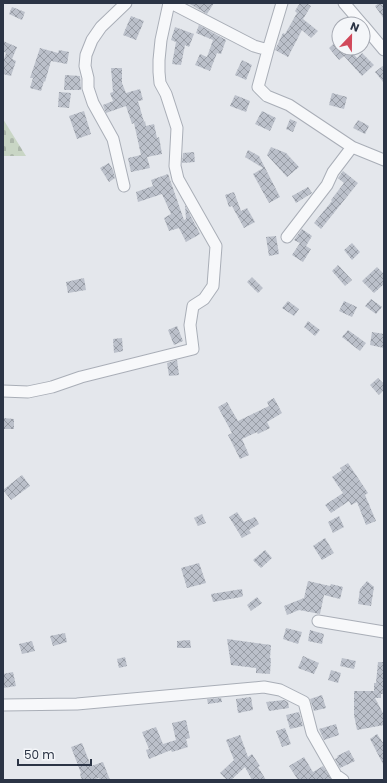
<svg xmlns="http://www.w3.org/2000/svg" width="387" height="783" viewBox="0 0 387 783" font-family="Poppins,sans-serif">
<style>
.cemetery{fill:url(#cemetery-stones)}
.building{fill:url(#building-cross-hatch)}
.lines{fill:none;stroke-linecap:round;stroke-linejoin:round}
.minor-casing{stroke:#a9aeb7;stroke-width:13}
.minor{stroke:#f7f8fa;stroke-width:11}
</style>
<defs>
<pattern id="cemetery-stones" width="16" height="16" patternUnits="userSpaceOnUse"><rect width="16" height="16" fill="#c9d6c5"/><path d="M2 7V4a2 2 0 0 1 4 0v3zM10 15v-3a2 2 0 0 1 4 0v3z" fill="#adb8ab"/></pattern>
<pattern id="building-cross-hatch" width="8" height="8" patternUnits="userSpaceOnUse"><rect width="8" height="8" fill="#bbc0ca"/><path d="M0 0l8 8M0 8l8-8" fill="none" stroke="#989da6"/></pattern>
</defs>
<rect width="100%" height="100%" fill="#e4e7ec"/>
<path class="cemetery" d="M3,119L26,156H3Z"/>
<path class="building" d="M188,3H214L207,14Z
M300,3H306L311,6L303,19L318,31L311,38L302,30L288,57L275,50L283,33L285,34L297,13L295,11Z
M379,3H382L384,6V19L375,6Z
M12,7L25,12L22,20L9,14Z
M131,16L144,21L136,40L123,35Z
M199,25L226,40L221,54L217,53L210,71L195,65L200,54L207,57L213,40L196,33Z
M175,27L194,34L189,47L185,45L181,65L172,64L176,42L171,40Z
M339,39V48H353L350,50L357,58L362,53L374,65L362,76L344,56L339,60L329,48Z
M3,41L17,47L12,59L16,61L11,76L3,74V62L6,53L3,51Z
M40,48L58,53L59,50L69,52L67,64L51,61L45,82L44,81L41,91L30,88L33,78H30Z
M242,60L252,65L246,80L235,75Z
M384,65V83L375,72Z
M111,68H122V83L126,93L140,89L143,100L138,101L144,122L145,121L146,126L154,124L157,138L159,137L162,154L147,157L150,168L131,172L128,158L141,155L134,123L132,124L126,106L106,113L104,108L103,105L113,101L110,93L113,92Z
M65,75L80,76L81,90H64Z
M59,92L71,93L69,108L58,107Z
M332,93L347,97L344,109L329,105Z
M235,95L250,101L246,112L230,106Z
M84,111L91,134L77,139L69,116Z
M262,111L276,118L270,131L255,124Z
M290,119L297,122L293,132L286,129Z
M358,120L369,126L365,134L353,128Z
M271,147L286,153L299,167L287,177L267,155Z
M248,150L259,156L280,197L269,203L253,174L263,168L245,157Z
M194,152L195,162L182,163L183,153Z
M109,163L113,170L115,178L109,182L100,168Z
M343,171L358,183L321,229L314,223L332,201L331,200L344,183L338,178Z
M168,174L184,220L186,219L185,205L200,234L186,242L179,228L169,231L164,218L171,214L162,194L138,202L136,192L153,186L151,180Z
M308,187L312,193L296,203L292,196Z
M234,192L241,211L247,208L255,222L244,228L232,206L229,207L225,195Z
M302,229L312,236L306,246L311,249L303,262L292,255L300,243L294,240Z
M276,236L279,254L269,256L266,237Z
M352,243L360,252L352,260L344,250Z
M338,265L352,280L345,286L332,271Z
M377,267L384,274V284L374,293L362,281Z
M252,277L263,288L258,293L247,282Z
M84,278L86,290L68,293L66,282Z
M371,299L382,307L376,314L365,306Z
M288,301L299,309L294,316L282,308Z
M344,301L357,307L352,317L339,311Z
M308,321L320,330L315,336L304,327Z
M177,326L183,341L174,345L168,330Z
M348,330L366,343L360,351L342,337Z
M372,332L384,334V348L370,345Z
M122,338L123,351L114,353L113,339Z
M177,360L179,375L169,376L167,363Z
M378,378L384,384V390L379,395L370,385Z
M274,398L282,413L267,422L270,428L258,434L257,432L242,439L249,455L240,459L228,435L232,433L218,407L227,402L238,421L269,406L267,402Z
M3,418L14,419V429H3Z
M348,463L368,493L365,495L376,521L366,525L357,502L351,505L349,501L331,513L325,505L343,493L332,477L342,470L340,468Z
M22,475L30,486L11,500L3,490Z
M237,512L244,522L255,517L259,524L249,530L251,533L242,538L229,517Z
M202,514L206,523L198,526L194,518Z
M339,516L344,527L333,533L328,522Z
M325,538L334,553L322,560L313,546Z
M265,550L272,558L261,568L253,560Z
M199,563L206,583L187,588L181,568Z
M308,581L330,586L331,584L343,587L340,599L324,595L320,614L299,610L287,615L284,606L304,598Z
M367,581L374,587L371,606L358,604L360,589Z
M242,589L243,596L241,597L213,602L211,594Z
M257,597L262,603L251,611L247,605Z
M286,628L302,632L298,644L283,639Z
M310,630L324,634L322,644L308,641Z
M65,633L67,642L53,646L50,636Z
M227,639L271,645L270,658H271L270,674L256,673V668L231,665Z
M190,640L191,648H177V641Z
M32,641L35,651L22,654L19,644Z
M303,656L319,663L314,674L298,668Z
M125,657L127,666L119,668L117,659Z
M342,658L356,661L354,669L340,666Z
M378,662H384V694H381V698H375L384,715V725L357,730L354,715V691H374V683H376Z
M331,670L341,673L338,683L328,680Z
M13,672L16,686L3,688V674Z
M322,695L326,708L314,711L310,699Z
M251,697L253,710L238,713L236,699Z
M221,698L222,702L208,704L207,699Z
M284,700L288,702L289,708L269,711L266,702Z
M299,712L303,726L290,729L286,715Z
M186,720L190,738L186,739L188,747L172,752L171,750L149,759L146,750L149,749L142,732L156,727L163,744L176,740L172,723Z
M336,724L339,735L324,740L319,729Z
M285,728L291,744L282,747L276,731Z
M377,734L384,744V766L370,739Z
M240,735L248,757L252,754L260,766L258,767L266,780H252L245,767L231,780H227L220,773L234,760L226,740Z
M82,743L91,766L103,762L110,780H100L99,778L92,780H82L80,774L81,773L71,747Z
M349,750L355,761L340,768L335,759L338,757L337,756Z
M304,757L313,772L323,766L331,779L298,780L289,766Z"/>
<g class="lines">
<defs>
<path id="minor" d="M171,3L254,46L268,50L258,87L267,96L289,105L352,147L384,160
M344,3L362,24
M363,25L384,50
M268,50L282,3
M124,186L113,139L93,103L88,88V78L85,66L86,55L92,40L101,27L126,3
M287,237L327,185L333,172L352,147
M3,391L28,392L52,387L81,377L193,349L190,325L193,306L204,299L213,286L216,246L178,179L175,166L177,128L166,94L160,83L159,72V60L161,40L169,3
M318,621L384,632
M3,705L77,704L264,687L280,690L304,702L312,733L336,775L343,780"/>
</defs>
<use href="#minor" class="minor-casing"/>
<use href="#minor" class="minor"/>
</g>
<rect width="387" height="783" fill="none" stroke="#2b3445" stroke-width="8"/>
<g transform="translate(351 36) rotate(22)"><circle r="19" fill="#f4f6f9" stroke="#a4a8b1"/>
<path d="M0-3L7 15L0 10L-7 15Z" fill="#d1495b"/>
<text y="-6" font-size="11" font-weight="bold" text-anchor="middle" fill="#2b3445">N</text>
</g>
<path d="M18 759v6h73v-6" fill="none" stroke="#2b3445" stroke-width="2"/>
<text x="24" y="759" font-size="12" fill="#2b3445" stroke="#f4f6f9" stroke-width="3" paint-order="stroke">50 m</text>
</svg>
